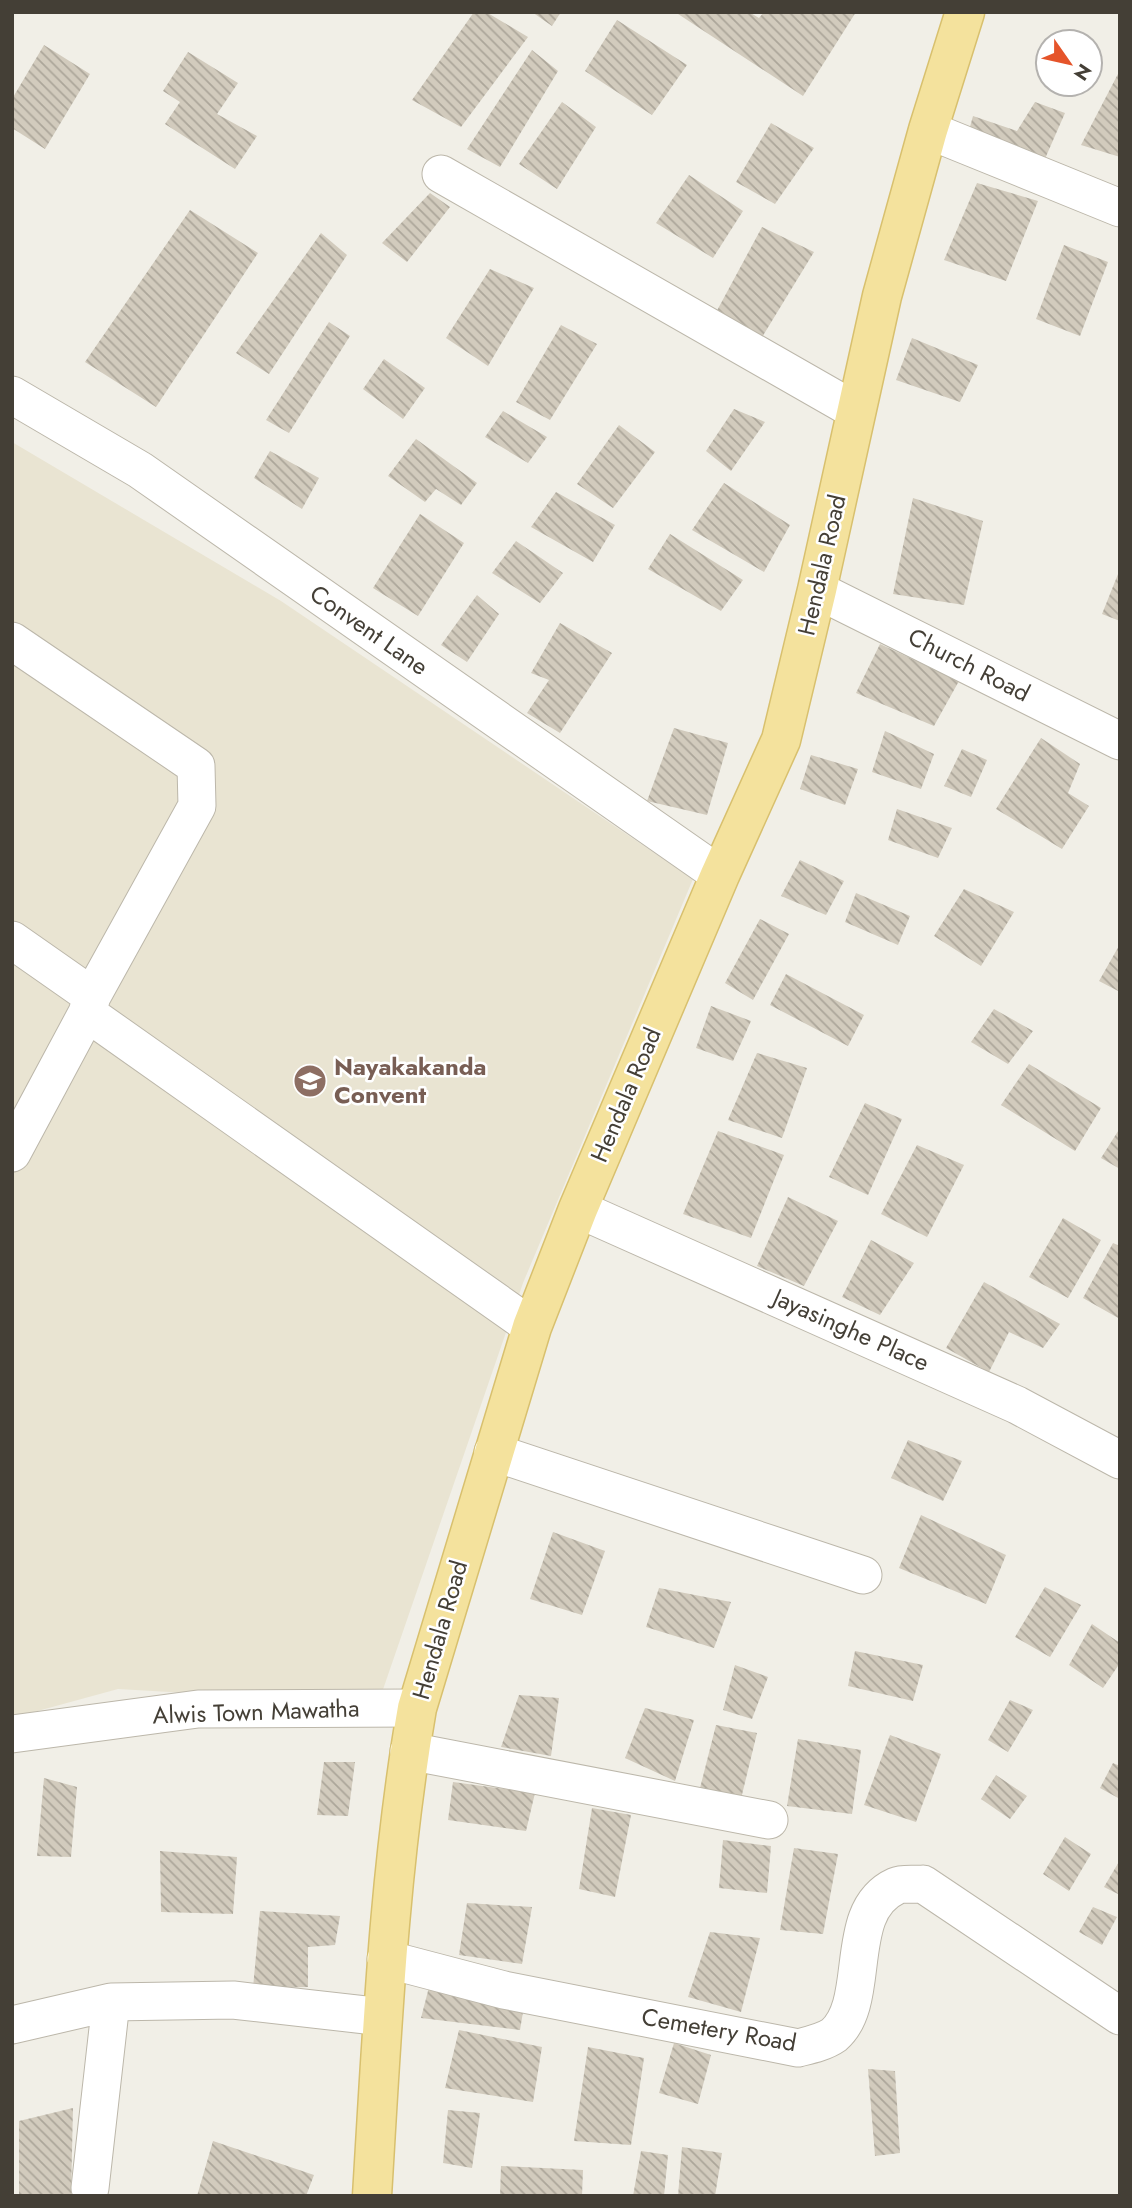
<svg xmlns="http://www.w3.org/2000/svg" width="1132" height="2208" viewBox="0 0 1132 2208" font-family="Jost,sans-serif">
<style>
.education{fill:#e9e4d2}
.building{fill:url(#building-back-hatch)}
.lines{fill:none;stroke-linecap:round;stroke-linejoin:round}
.minor-casing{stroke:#bcb7aa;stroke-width:39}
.major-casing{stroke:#d8c06e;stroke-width:41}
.minor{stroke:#fff;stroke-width:37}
.major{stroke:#f4e29d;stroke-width:38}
.labels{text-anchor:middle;stroke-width:5;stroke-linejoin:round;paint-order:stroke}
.street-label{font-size:24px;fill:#443f36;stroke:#fff}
.education-label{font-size:24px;font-weight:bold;fill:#785e54;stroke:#fff;text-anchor:start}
</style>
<defs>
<pattern id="building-back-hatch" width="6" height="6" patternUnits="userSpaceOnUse" patternTransform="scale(1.75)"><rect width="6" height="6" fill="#d2cbbd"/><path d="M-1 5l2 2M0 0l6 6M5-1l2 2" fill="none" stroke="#aca69a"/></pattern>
</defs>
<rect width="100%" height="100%" fill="#f1efe7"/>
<path class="education" d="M12,442L281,601L693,879L523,1283L378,1704L118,1689L12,1718Z"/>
<path class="building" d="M474,12H486L528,37L461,127L412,100Z
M532,12H561L552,26Z
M675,12H749L759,18L764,12H856L803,96Z
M617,20L687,65L652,115L585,71Z
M44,45L90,74L45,149L12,128V99Z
M532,50L558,71L500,167L467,149Z
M188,52L238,83L217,114L257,136L235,169L165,124L180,102L163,91Z
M1120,70V157L1081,145Z
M562,102L596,127L557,189L519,164Z
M1035,102L1065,113L1044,161L968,134L973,116L1017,131Z
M771,123L814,148L775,204L736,182Z
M689,175L743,211L713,258L656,223Z
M977,183L1038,201L1006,281L944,260Z
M430,193L450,207L407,262L382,243Z
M190,210L258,253L156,407L85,362Z
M762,227L814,252L761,339L713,318Z
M321,233L347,255L269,374L236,353Z
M1064,245L1108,262L1080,336L1036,319Z
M490,269L534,288L488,366L446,338Z
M329,322L350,336L289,433L266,420Z
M561,325L597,344L550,420L516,402Z
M912,338L978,365L960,402L896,380Z
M384,359L425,388L403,419L363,389Z
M734,409L765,422L731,471L706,451Z
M503,411L547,437L528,463L485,437Z
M619,425L655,452L613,508L577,484Z
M416,439L477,483L461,505L436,489L425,502L388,476Z
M270,451L319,478L302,509L254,478Z
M724,483L790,525L764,572L692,530Z
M556,492L615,525L593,562L531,527Z
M913,498L983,521L964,605L893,594Z
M420,514L464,543L418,616L373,588Z
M670,534L743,580L721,611L648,569Z
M516,541L563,573L540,603L492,573Z
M1120,569V621L1102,614Z
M477,595L499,614L467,662L441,645Z
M560,623L612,653L560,733L527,713L549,680L531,673Z
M880,644L959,681L934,726L856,693Z
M674,728L728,743L707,815L647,801Z
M885,731L934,754L921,789L872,772Z
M1041,738L1080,764L1068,793L1089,806L1062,849L996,809Z
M962,749L987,760L971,797L944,786Z
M811,755L858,769L845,805L800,789Z
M897,809L952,828L938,858L888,840Z
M800,860L844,881L826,915L781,896Z
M964,889L1014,912L981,966L934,936Z
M856,893L910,916L898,945L845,922Z
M760,919L789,934L753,1000L725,983Z
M1120,944V992L1099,981Z
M786,974L864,1015L848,1046L770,1005Z
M711,1006L751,1021L733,1061L696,1048Z
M994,1009L1033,1031L1008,1064L971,1042Z
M757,1053L807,1068L782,1138L728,1120Z
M1029,1064L1101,1108L1075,1151L1001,1105Z
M865,1103L902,1119L868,1195L829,1177Z
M1120,1128V1169L1101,1158Z
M718,1131L784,1155L751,1238L683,1214Z
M917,1145L964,1165L927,1237L881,1214Z
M788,1197L838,1221L804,1286L757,1266Z
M1063,1218L1101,1240L1068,1298L1029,1277Z
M871,1240L914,1263L880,1315L842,1297Z
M1113,1243L1120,1246V1319L1083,1298Z
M984,1282L1060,1324L1043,1348L1009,1332L989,1372L946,1348Z
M908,1440L962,1461L943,1501L891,1478Z
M921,1515L1006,1555L986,1604L899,1568Z
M553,1532L605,1551L582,1615L530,1599Z
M1045,1587L1081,1605L1050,1657L1015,1637Z
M659,1588L731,1602L714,1648L646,1627Z
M1092,1624L1120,1643V1663L1103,1688L1069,1665Z
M855,1651L923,1665L913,1701L848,1686Z
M735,1665L768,1677L752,1719L723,1710Z
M519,1695L559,1698L551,1756L501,1747Z
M1010,1700L1033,1710L1008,1752L988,1740Z
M645,1708L694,1720L675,1781L625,1758Z
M716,1725L757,1733L740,1803L699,1792Z
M890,1735L941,1754L916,1822L864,1805Z
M798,1739L861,1750L852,1814L787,1806Z
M324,1762H355L348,1816L317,1815Z
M1113,1763L1120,1766V1799L1100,1788Z
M996,1775L1027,1796L1010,1819L981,1799Z
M44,1778L77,1787L71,1857L37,1856Z
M453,1782L535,1793L526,1831L448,1820Z
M592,1808L631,1815L615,1897L579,1889Z
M1065,1837L1091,1854L1069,1891L1043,1874Z
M723,1840L771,1846L767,1893L719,1888Z
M794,1848L838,1854L823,1934L780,1930Z
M160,1851L237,1857L233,1914L161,1912Z
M1120,1860V1895L1104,1887Z
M467,1903L532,1907L522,1964L459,1955Z
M1093,1907L1117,1917L1102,1945L1079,1932Z
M260,1911L340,1916L335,1945L308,1947V1987L253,1988Z
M710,1932L760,1938L741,2012L688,1997Z
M429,1987L524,2006L520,2030L421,2018Z
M459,2030L542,2047L533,2102L445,2088Z
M674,2043L711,2055L698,2104L659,2093Z
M588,2047L644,2058L631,2145L574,2141Z
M868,2069L895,2071L900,2153L875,2156Z
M73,2108L71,2196H19V2121Z
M448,2110L480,2113L472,2168L443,2163Z
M213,2141L314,2175L306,2196H197Z
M682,2147L722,2153L715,2196H678Z
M641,2151L668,2155L664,2196H633Z
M501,2166L583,2170L582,2196H500Z"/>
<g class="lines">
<defs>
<path id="minor" d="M928,130L1120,208
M441,174L856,411
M12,395L140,470L720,875
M817,590L1120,741
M12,641L196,766L197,806L92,996L87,1013L12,1153
M12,940L92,996
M87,1013L532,1327
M578,1209L1017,1405L1120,1460
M493,1452L863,1575
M12,1734L198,1709L417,1708
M409,1751L769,1820
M386,1959L504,1990L798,2048C810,2045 824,2042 834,2035C873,2001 841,1911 896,1886C903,1883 915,1885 923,1884L1120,2016
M12,2025L111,2002L233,2000L383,2017
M90,2188L111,2002"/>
<path id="major" d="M372,2196C382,2033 389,1869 417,1708L532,1327L578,1209L720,875L781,740L817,590L882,296L928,130L965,12"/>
</defs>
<use href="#minor" class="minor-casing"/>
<use href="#major" class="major-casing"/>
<use href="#minor" class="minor"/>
<use href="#major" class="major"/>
</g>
<defs>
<symbol id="school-disc" viewBox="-11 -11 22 22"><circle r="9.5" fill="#8d6e63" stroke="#fff"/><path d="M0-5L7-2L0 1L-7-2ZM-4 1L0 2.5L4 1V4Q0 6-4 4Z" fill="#fff"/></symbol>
</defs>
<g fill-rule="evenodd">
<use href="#school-disc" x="291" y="1062" width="38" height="38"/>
</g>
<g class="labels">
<g class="street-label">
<text transform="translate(822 565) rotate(-77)" y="8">Hendala Road</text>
<text transform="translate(369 630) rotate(35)" y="8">Convent Lane</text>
<text transform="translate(969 665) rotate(27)" y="8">Church Road</text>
<text transform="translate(626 1095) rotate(-67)" y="8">Hendala Road</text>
<text transform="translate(851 1330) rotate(24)" y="8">Jayasinghe Place</text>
<text transform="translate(440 1630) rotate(-74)" y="8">Hendala Road</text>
<text transform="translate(256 1712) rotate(-2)" y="8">Alwis Town Mawatha</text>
<text transform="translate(719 2030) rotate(10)" y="8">Cemetery Road</text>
</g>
<g class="education-label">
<text x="334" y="1075">Nayakakanda<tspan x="334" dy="28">Convent</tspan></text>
</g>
</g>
<rect width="1132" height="2208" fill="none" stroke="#443f36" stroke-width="28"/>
<g transform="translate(1069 63) rotate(124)"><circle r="33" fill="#ffffff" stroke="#b4b2af" stroke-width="2"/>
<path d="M0-5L12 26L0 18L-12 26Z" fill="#e5542a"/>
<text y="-10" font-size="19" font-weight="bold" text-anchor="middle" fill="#443f36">N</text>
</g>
</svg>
